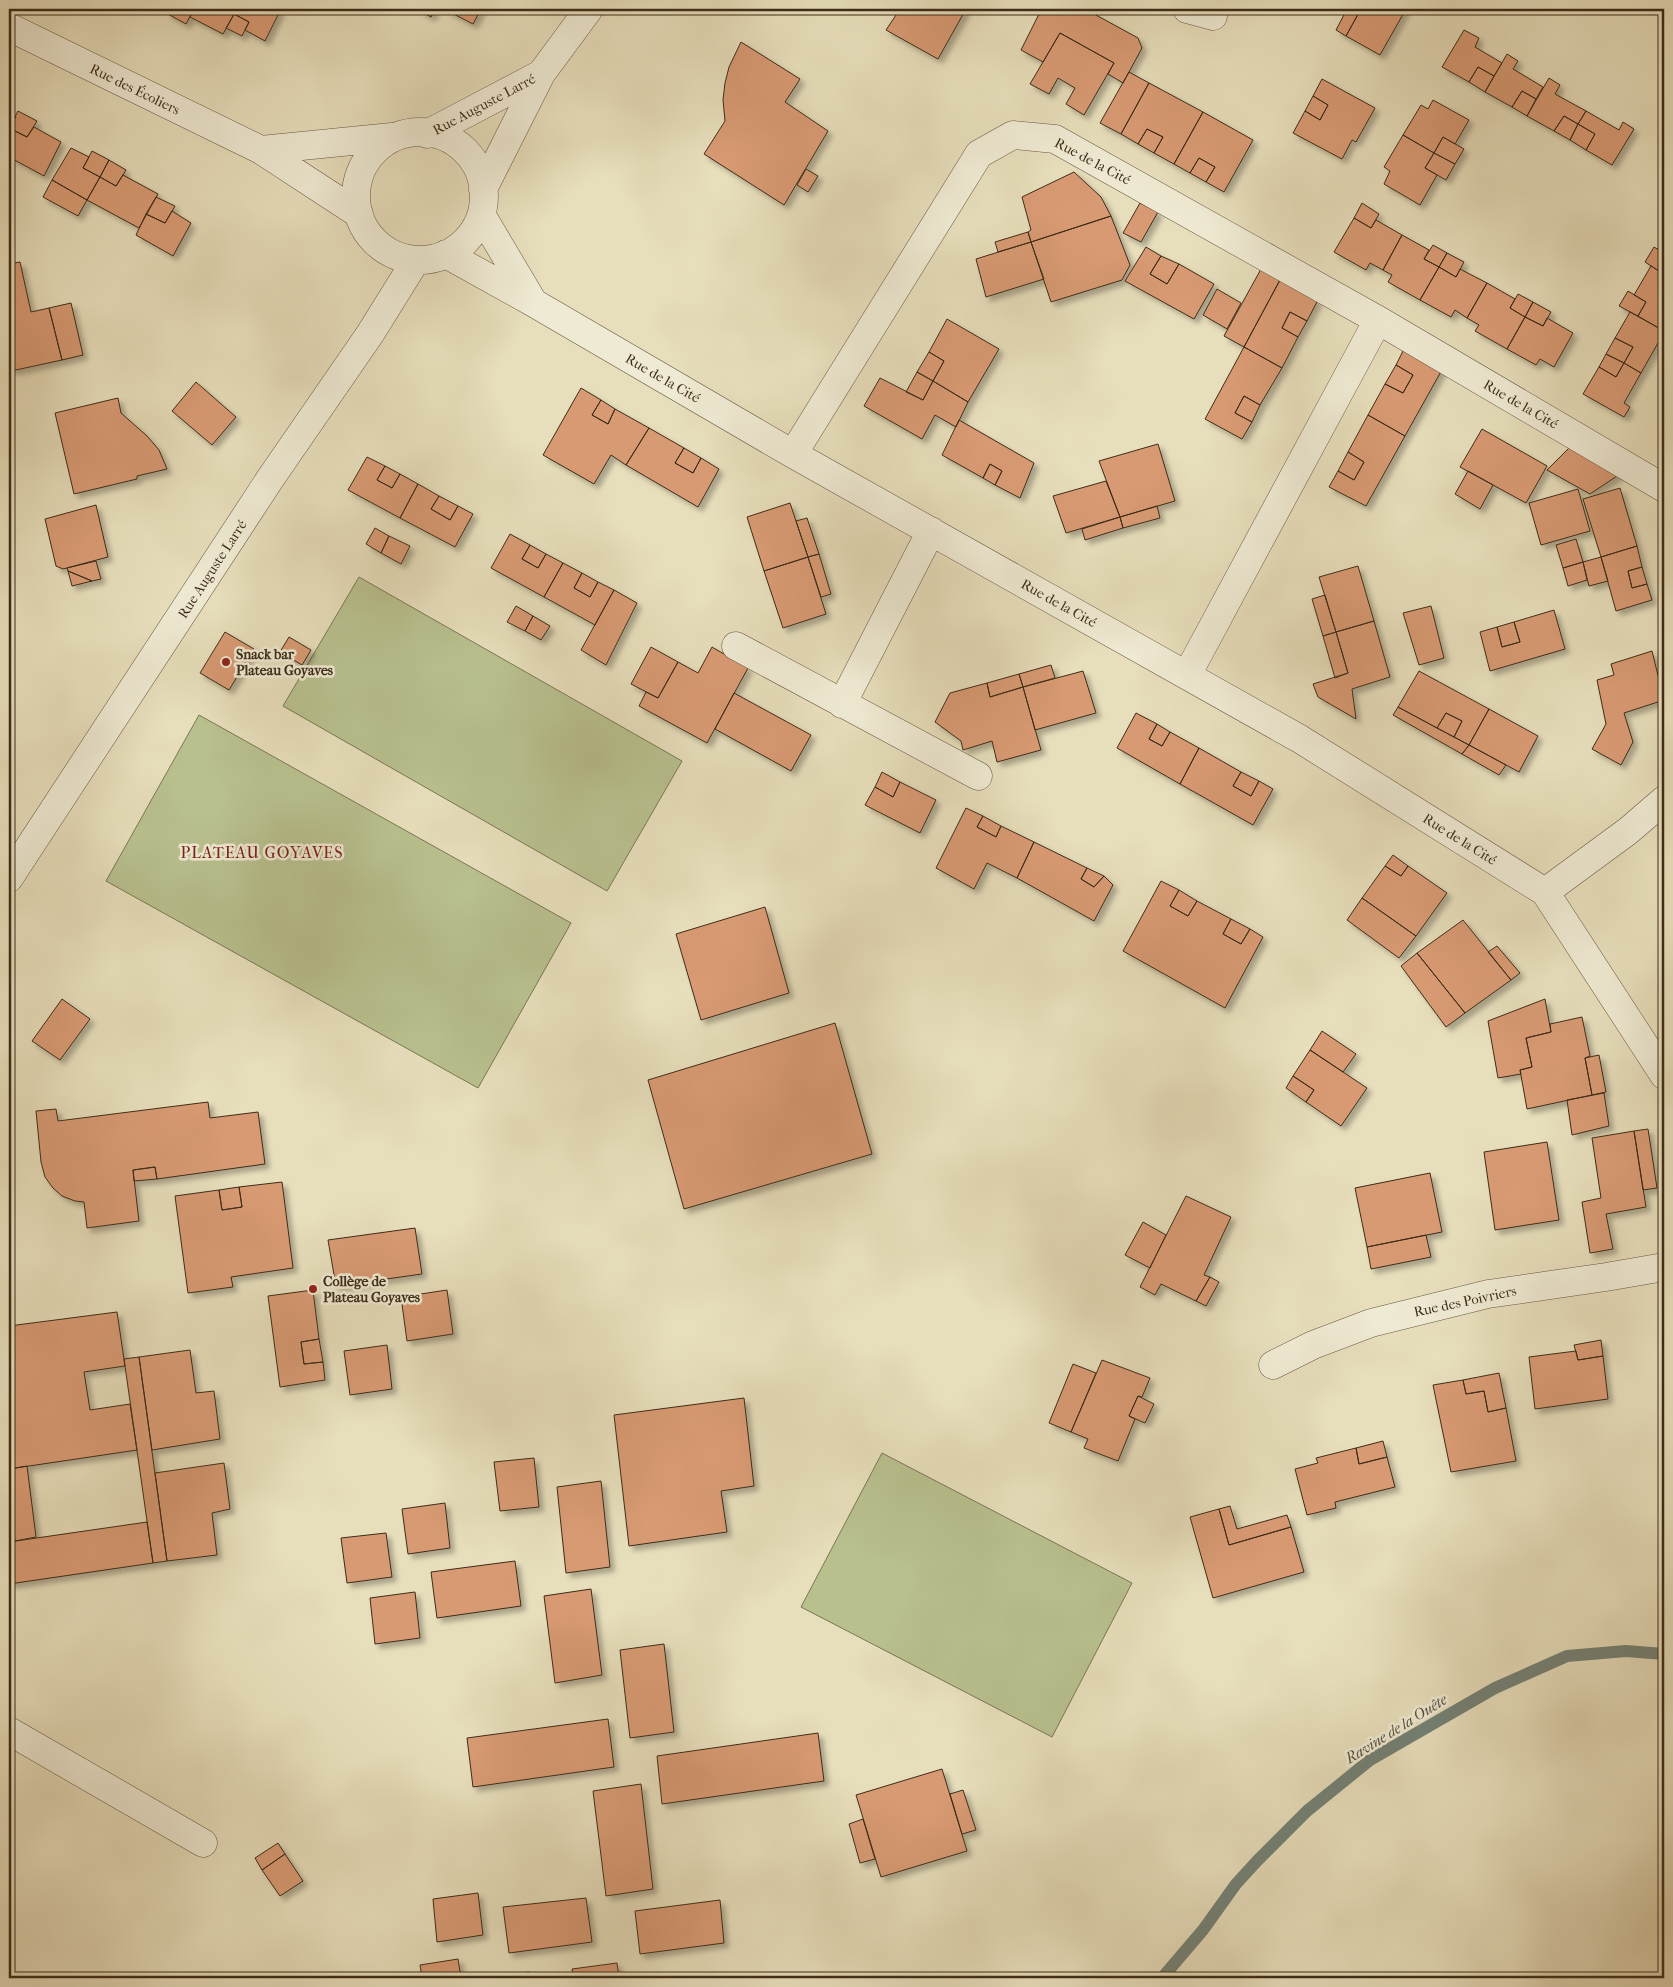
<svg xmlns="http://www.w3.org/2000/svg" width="1673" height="1987" viewBox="0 0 1673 1987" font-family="'IM FELL French Canon',serif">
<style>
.pitch{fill:#b8c08e;stroke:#7a7654}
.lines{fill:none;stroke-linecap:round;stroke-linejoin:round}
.stream{stroke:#748277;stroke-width:12}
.building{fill:#d89a73;stroke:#3d2c19;filter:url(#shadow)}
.minor-casing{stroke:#685842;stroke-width:29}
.minor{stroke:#efead3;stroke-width:28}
.poi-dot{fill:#8f2418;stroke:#efead3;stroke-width:2}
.labels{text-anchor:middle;stroke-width:5;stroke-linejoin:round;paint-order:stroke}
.street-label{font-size:14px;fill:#3d2c19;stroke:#efead3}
.poi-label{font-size:14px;font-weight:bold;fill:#3d2c19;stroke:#efead3;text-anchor:start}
.water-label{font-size:15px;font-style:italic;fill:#545040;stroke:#efead3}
.quarter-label{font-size:16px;letter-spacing:1px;fill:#7a1f14;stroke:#efead3}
</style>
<defs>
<filter id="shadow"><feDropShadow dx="4.5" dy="4.5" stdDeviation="2.5" flood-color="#0004"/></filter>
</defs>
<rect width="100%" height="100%" fill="#e7debb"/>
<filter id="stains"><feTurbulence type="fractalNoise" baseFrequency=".004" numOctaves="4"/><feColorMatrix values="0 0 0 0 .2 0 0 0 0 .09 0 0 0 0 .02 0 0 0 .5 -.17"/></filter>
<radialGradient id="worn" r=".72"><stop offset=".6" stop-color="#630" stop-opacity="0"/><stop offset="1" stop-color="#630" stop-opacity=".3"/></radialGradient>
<path class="pitch" d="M359,577L682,761L607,891L283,706Z
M199,715L571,923L478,1088L106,881Z
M882,1453L1132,1583L1052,1737L801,1607Z"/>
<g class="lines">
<path class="stream" d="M1162,1978L1203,1930L1236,1884L1257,1861L1307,1811L1370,1760L1495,1688L1567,1656L1626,1651L1664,1654"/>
</g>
<path class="building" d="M168,9H194L186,24L166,13Z
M194,9H237L223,34L190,17Z
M237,9H276L280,11L265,41L245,30L249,22L234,14Z
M417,9H435L431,17Z
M444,9H481L473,24Z
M900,9H966L938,59L886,30Z
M1039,9H1085L1138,38L1142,48L1123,83L1108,74L1114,63L1060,33L1043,62L1021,50L1041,10Z
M1347,9H1361L1346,36L1336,30Z
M1361,9H1406L1380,55L1346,36Z
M234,14L249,22L242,36L226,28Z
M1464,30L1479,38L1475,47L1502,63L1494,76L1478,67L1469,82L1442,67Z
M1060,33L1114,63L1084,115L1066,104L1075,88L1058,78L1049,94L1030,84Z
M741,42L800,79L785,102L828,131L784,205L704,154L725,121L723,100L725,83L729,67Z
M1507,54L1518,61L1513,69L1543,87L1536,99L1522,91L1512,107L1485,92Z
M1478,67L1494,76L1485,92L1469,82Z
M1129,72L1149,83L1121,134L1100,123Z
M1549,78L1560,85L1555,94L1586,111L1578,124L1564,116L1554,131L1527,116Z
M1322,79L1375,108L1356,142L1352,140L1342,159L1293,133L1305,111L1320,120L1328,105L1313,96Z
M1149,83L1203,112L1174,164L1154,153L1163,137L1147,129L1138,144L1121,134Z
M1522,91L1536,99L1527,116L1512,107Z
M1313,96L1328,105L1320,120L1305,111Z
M1433,100L1469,120L1455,144L1443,137L1434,153L1403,135L1421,105L1428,109Z
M18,111L37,121L27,137L9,128Z
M1586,111L1619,130L1623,122L1634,129L1612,165L1586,150L1595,134L1578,124Z
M1203,112L1253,140L1224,192L1206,182L1215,167L1199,158L1190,173L1174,164Z
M9,113L16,117L9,129Z
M1564,116L1578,124L1570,140L1554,131Z
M1578,124L1595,134L1586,150L1570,140Z
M34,127L61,142L44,176L9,157V128L27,137Z
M1147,129L1163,137L1154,153L1138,144Z
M1403,135L1434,153L1425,168L1437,175L1420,205L1384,184L1390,171L1384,167Z
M1443,137L1464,149L1455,164L1434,153Z
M71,148L89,157L83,168L100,177L87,200L52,180Z
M92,151L109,160L100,177L83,168Z
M1434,153L1455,164L1446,180L1425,168Z
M1199,158L1215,167L1206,182L1190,173Z
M109,160L126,170L116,186L100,177Z
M806,169L818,176L808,192L797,185Z
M1074,172L1101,197L1111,216L1031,242L1028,232L1031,230L1022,197Z
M123,175L158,194L139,228L87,200L100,177L116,186Z
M52,180L87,200L78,216L43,197Z
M156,197L175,206L165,223L146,214Z
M1140,203L1158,212L1141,242L1123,233Z
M1362,203L1379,214L1371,228L1354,218Z
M172,211L191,223L173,256L136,235L146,214L165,223Z
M1111,216L1130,265L1122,280L1051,302L1031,242Z
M1354,218L1371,228L1376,220L1402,235L1383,270L1370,263L1366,270L1334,252Z
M1028,232L1031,242L998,252L995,242Z
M1402,235L1429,250L1424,259L1439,267L1420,300L1388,282L1392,275L1383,270Z
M1031,242L1044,279L986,297L976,259Z
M1433,245L1447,253L1439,267L1424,259Z
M1146,247L1161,256L1150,274L1167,284L1179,264L1214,284L1194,319L1125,281Z
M1654,247L1664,253V270L1662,273L1645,262Z
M1447,253L1464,262L1456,277L1439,267Z
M1161,256L1179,264L1167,284L1150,274Z
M20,262L31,312L49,308L62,360L11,371L9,360V264Z
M1651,266L1664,274V331L1638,316L1646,302L1634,295Z
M1439,267L1456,277L1460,269L1487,283L1467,318L1455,310L1451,317L1420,300Z
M1261,269L1280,280L1244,347L1224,336Z
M1280,280L1318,300L1307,321L1290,312L1282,328L1298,337L1282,368L1244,347Z
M1487,283L1515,299L1510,308L1525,317L1507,349L1475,331L1479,325L1467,318Z
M1217,289L1241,303L1227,329L1203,315Z
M1628,291L1646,302L1638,316L1619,306Z
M1518,294L1533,302L1525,317L1510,308Z
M1533,302L1551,312L1543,326L1525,317Z
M71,303L83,355L62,360L49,308Z
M1290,312L1307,321L1298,337L1282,328Z
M1630,312L1664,331V345L1658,343L1641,373L1624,363L1633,347L1615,338Z
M1525,317L1543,326L1547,318L1573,333L1554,367L1540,359L1536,365L1507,349Z
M947,319L999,349L968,402L933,381L944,361L929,352Z
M1615,338L1633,347L1624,363L1606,354Z
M1244,347L1282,368L1260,405L1244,396L1235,413L1252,422L1242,439L1205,419Z
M1405,347L1443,368L1405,436L1368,415L1385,384L1403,393L1413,375L1396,365Z
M929,352L944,361L933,381L917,372Z
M1606,354L1624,363L1616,377L1599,367Z
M1624,363L1641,373L1624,403L1630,407L1624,417L1583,394L1599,367L1616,377Z
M1396,365L1413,375L1403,393L1385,384Z
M917,372L933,381L923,400L906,392Z
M880,378L923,400L933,381L968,402L956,427L935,415L922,439L864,406Z
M196,382L236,417L212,445L172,411Z
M581,388L601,400L592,415L608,424L615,409L649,428L626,465L611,455L594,484L543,455Z
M1244,396L1260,405L1252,422L1235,413Z
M118,398L121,413L147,436L159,450L167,469L137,476V479L74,494L55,413Z
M601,400L615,409L608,424L592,415Z
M1368,415L1405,436L1366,506L1329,487L1338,471L1354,480L1364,462L1348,452Z
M959,420L1034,463L1020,498L995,485L1002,471L990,464L983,478L942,455Z
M649,428L684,448L675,463L693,473L701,458L719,469L698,507L626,465Z
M1482,429L1547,466L1526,503L1460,467Z
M1576,441L1626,470L1590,494L1547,470Z
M1158,444L1175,501L1120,517L1099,461Z
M684,448L701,458L693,473L675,463Z
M1348,452L1364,462L1354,480L1338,471Z
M367,457L385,466L377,480L392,488L400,474L418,484L400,518L348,490Z
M990,464L1002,471L995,485L983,478Z
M385,466L400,474L392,488L377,480Z
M1468,471L1493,485L1480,509L1455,494Z
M1106,481L1120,517L1066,533L1053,496Z
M418,484L439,496L431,509L450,520L458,506L473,514L455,547L400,518Z
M1620,488L1637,546L1601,557L1583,499Z
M1578,489L1590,531L1541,545L1529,503Z
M439,496L458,506L450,520L431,509Z
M790,503L808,557L764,571L747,517Z
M96,505L108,557L63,569L56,566L45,519Z
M1157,506L1160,518L1123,528L1120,517Z
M1120,517L1123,528L1085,540L1082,529Z
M807,518L819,554L808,557L796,521Z
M375,528L389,536L381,553L366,544Z
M510,534L530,545L522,559L538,568L546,554L563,563L544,597L491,568Z
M389,536L410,546L401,564L381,553Z
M1576,539L1583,562L1563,568L1556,545Z
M530,545L546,554L538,568L522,559Z
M1637,546L1642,567L1628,571L1632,588L1647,584L1652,600L1616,611L1601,557Z
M819,554L831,594L821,597L808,557Z
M808,557L826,614L783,628L764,571Z
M1601,557L1608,581L1589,586L1583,562Z
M96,561L101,579L92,581L68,571L67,568Z
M1583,562L1587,580L1568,586L1563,568Z
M563,563L582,573L574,588L590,597L598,582L614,590L595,625L544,597Z
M1358,566L1374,621L1336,632L1319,577Z
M1642,567L1647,584L1632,588L1628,571Z
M68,571L92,581L72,586Z
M582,573L598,582L590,597L574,588Z
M614,590L637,603L606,665L581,650Z
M1325,595L1336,632L1323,636L1312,599Z
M516,606L533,616L525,631L507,622Z
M1431,606L1444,658L1419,665L1403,613Z
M1554,610L1565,649L1490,671L1480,632L1497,627L1502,647L1520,642L1514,622Z
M533,616L550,626L541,640L525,631Z
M1374,621L1390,677L1352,689L1356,719L1318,697L1313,684L1348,673L1336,632Z
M1514,622L1520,642L1502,647L1497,627Z
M225,632L254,649L229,690L200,673Z
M1336,632L1348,673L1335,678L1323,636Z
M289,637L311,650L302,665L280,652Z
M651,647L678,662L658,698L631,684Z
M712,647L748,668L707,743L639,706L646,692L658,698L678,662L698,673Z
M1652,651L1664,700L1624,713L1633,742L1621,765L1592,749L1606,724L1597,680L1614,675L1611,664Z
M1051,665L1055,678L1023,687L1019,674Z
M1083,671L1096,713L1035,730L1023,687Z
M1419,671L1489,709L1469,745L1454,737L1462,721L1446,713L1437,728L1398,707Z
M1019,674L1023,687L990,697L987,683Z
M987,683L990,697L1023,687L1041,750L997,762L992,741L963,750L961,741L935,722L950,693Z
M734,693L811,735L791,771L715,729Z
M1398,707L1437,728L1469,745L1462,754L1393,715Z
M1489,709L1538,736L1519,772L1469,745Z
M1136,713L1157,724L1149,739L1162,746L1170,732L1199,748L1180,784L1117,748Z
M1446,713L1462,721L1454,737L1437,728Z
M1157,724L1170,732L1162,746L1149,739Z
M1469,745L1506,765L1499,775L1462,754Z
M1199,748L1241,772L1233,786L1251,796L1259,781L1273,789L1253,825L1180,784Z
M882,772L900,782L893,797L875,787Z
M1241,772L1259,781L1251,796L1233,786Z
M900,782L936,800L920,833L865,805L875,787L893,797Z
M966,808L983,816L977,827L996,837L1001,826L1034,842L1017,878L987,863L974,889L936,868Z
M983,816L1001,826L996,837L977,827Z
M1034,842L1087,868L1081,879L1094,887L1104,876L1113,885L1094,921L1017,878Z
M1393,855L1408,866L1401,876L1385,866Z
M1385,866L1401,876L1408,866L1447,893L1416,936L1362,898Z
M1087,868L1104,876L1094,887L1081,879Z
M1161,881L1179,890L1170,906L1188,916L1197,901L1231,919L1223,934L1241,944L1250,929L1263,937L1225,1008L1123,951Z
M1179,890L1197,901L1188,916L1170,906Z
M1362,898L1416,936L1399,958L1347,920Z
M765,907L789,993L701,1020L676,934Z
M1231,919L1250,929L1241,944L1223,934Z
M1463,920L1511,980L1465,1013L1417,953Z
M1497,946L1520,973L1511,980L1488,952Z
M1417,953L1465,1013L1446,1027L1401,966Z
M62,999L90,1019L60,1060L32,1041Z
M1545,999L1551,1032L1526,1038L1532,1067L1520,1070L1521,1074L1498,1078L1488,1021Z
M1582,1017L1590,1056L1585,1058L1592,1095L1527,1109L1520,1070L1532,1067L1526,1038L1551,1032L1550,1024Z
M835,1023L872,1154L684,1209L648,1080Z
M1322,1031L1356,1054L1343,1072L1310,1050Z
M1310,1050L1367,1088L1341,1126L1306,1102L1314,1090L1293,1076Z
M1599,1055L1606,1092L1592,1095L1585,1058Z
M1293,1076L1314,1090L1306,1102L1286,1088Z
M1604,1093L1609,1126L1572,1135L1567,1100Z
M208,1102L210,1118L258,1112L265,1164L157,1179L155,1167L133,1170L139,1221L87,1228L84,1202L75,1201L62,1196L53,1188L45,1177L41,1162L36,1111L56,1109L58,1121Z
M1648,1129L1657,1188L1643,1190L1634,1131Z
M1634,1131L1646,1207L1606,1214L1613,1249L1590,1253L1582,1202L1601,1198L1592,1138Z
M1547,1142L1559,1220L1495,1230L1484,1152Z
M155,1167L157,1179L134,1181L133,1170Z
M1430,1173L1442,1232L1367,1247L1355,1188Z
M282,1182L293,1268L231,1277L233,1287L188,1293L175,1196L219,1190L222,1210L242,1207L239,1187Z
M239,1187L242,1207L222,1210L219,1190Z
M1186,1196L1231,1217L1204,1275L1210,1277L1196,1301L1161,1284L1155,1295L1140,1287Z
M1143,1222L1166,1235L1150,1268L1125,1255Z
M415,1228L422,1274L336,1286L328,1240Z
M1426,1235L1431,1257L1371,1269L1367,1247Z
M1210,1277L1219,1282L1206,1306L1196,1301Z
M313,1290L319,1339L301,1342L304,1364L323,1362L325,1380L280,1387L268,1296Z
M447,1290L453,1334L407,1341L401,1297Z
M117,1312L125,1366L84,1372L90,1410L130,1404L137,1450L9,1469V1326Z
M319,1339L323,1362L304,1364L301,1342Z
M1601,1340L1603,1356L1578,1360L1574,1345Z
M387,1345L392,1389L350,1395L344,1351Z
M190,1350L196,1393L214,1391L220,1439L152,1450L139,1357Z
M1576,1351L1578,1360L1603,1356L1608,1399L1535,1409L1529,1357Z
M139,1357L167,1561L153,1563L124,1359Z
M1102,1360L1150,1378L1142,1397L1138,1396L1129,1416L1135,1419L1118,1461L1084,1448L1088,1439L1071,1432Z
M1073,1364L1096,1373L1071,1432L1049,1423Z
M1499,1373L1506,1408L1488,1412L1484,1391L1466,1394L1463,1380Z
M1463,1380L1466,1394L1484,1391L1488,1412L1506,1408L1516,1461L1451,1472L1433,1385Z
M1138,1396L1154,1404L1145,1423L1129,1416Z
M744,1398L754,1486L721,1491L727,1532L629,1546L614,1415Z
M1383,1441L1387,1457L1359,1464L1356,1448Z
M1356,1448L1359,1464L1387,1457L1395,1487L1335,1502L1336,1508L1307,1515L1295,1469L1318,1463L1316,1458Z
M534,1458L539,1507L500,1511L494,1462Z
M224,1463L230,1509L212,1513L217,1555L167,1561L155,1473Z
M27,1466L36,1537L15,1541L9,1497V1469Z
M601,1481L610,1567L566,1573L557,1487Z
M445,1503L450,1548L408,1554L402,1509Z
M1230,1506L1237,1529L1287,1515L1291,1527L1229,1545L1219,1509Z
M1219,1509L1229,1545L1291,1527L1304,1572L1213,1598L1190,1517Z
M147,1522L153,1563L9,1584V1542Z
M386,1533L392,1577L347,1583L341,1538Z
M515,1561L521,1606L437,1618L431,1572Z
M591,1589L602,1675L555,1683L544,1596Z
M415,1592L420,1638L375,1644L370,1598Z
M664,1644L674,1732L630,1738L620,1650Z
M608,1719L614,1767L473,1787L467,1738Z
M818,1733L824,1781L662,1804L657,1756Z
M942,1769L967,1851L881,1877L856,1795Z
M641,1784L653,1889L606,1896L593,1791Z
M963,1790L976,1830L962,1834L950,1794Z
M863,1819L875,1859L860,1863L849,1824Z
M278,1843L285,1854L262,1870L255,1858Z
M285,1854L303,1881L280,1896L262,1870Z
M478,1893L483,1935L437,1942L433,1899Z
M586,1898L592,1942L509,1953L503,1907Z
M720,1900L724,1943L640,1954L635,1911Z
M458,1959L461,1978H422L420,1965Z
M617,1963L619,1978H573L572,1969Z
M529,1972V1978H487Z"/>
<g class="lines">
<defs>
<path id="minor" d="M1187,9L1213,16
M9,27L261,150L359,214
M356 196a64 64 0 1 1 128 0a64 64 0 1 1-128 0Z
M427,134L541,74
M261,150L392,137
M483,189L541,74L589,9
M482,216L533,302
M446,254L534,303L793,454L1300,739L1545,892L1664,1075
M793,454L979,154L1013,135L1055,139L1378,320L1664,488
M736,646L978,776
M1187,675L1378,320
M842,704L931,531
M9,878L270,479L370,334L416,260
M1545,892L1628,831L1664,800
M1273,1365L1313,1345L1371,1323L1488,1294L1606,1277L1664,1267
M9,1731L203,1843"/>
</defs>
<use href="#minor" class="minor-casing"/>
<use href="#minor" class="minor"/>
</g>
<g class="poi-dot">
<circle cx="226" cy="662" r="5"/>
<circle cx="313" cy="1289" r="5"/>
</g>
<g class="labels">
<g class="street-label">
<text transform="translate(135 89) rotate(26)" y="5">Rue des Écoliers</text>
<text transform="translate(484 104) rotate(-28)" y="5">Rue Auguste Larré</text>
<text transform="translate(1093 161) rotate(28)" y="5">Rue de la Cité</text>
<text transform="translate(663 378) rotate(30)" y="5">Rue de la Cité</text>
<text transform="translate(1521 404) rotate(30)" y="5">Rue de la Cité</text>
<text transform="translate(212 569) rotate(-57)" y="5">Rue Auguste Larré</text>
<text transform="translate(1059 603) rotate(29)" y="5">Rue de la Cité</text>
<text transform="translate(1460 839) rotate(32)" y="5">Rue de la Cité</text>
<text transform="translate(1465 1301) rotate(-12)" y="5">Rue des Poivriers</text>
</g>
<g class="poi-label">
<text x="236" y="659">Snack bar<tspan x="236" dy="16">Plateau Goyaves</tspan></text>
<text x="323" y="1286">Collège de<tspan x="323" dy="16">Plateau Goyaves</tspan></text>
</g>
<g class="water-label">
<text transform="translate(1396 1729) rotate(-32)" y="5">Ravine de la Ouête</text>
</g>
<g class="quarter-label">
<text x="262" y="858">PLATEAU GOYAVES</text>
</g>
</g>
<rect width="1673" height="1987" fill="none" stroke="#e7debb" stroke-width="30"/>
<rect x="10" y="10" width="1653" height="1967" fill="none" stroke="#3d2c19" stroke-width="2.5"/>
<rect x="15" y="15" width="1643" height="1957" fill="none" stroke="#3d2c19"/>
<rect width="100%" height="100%" filter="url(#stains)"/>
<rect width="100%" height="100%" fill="url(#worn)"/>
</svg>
